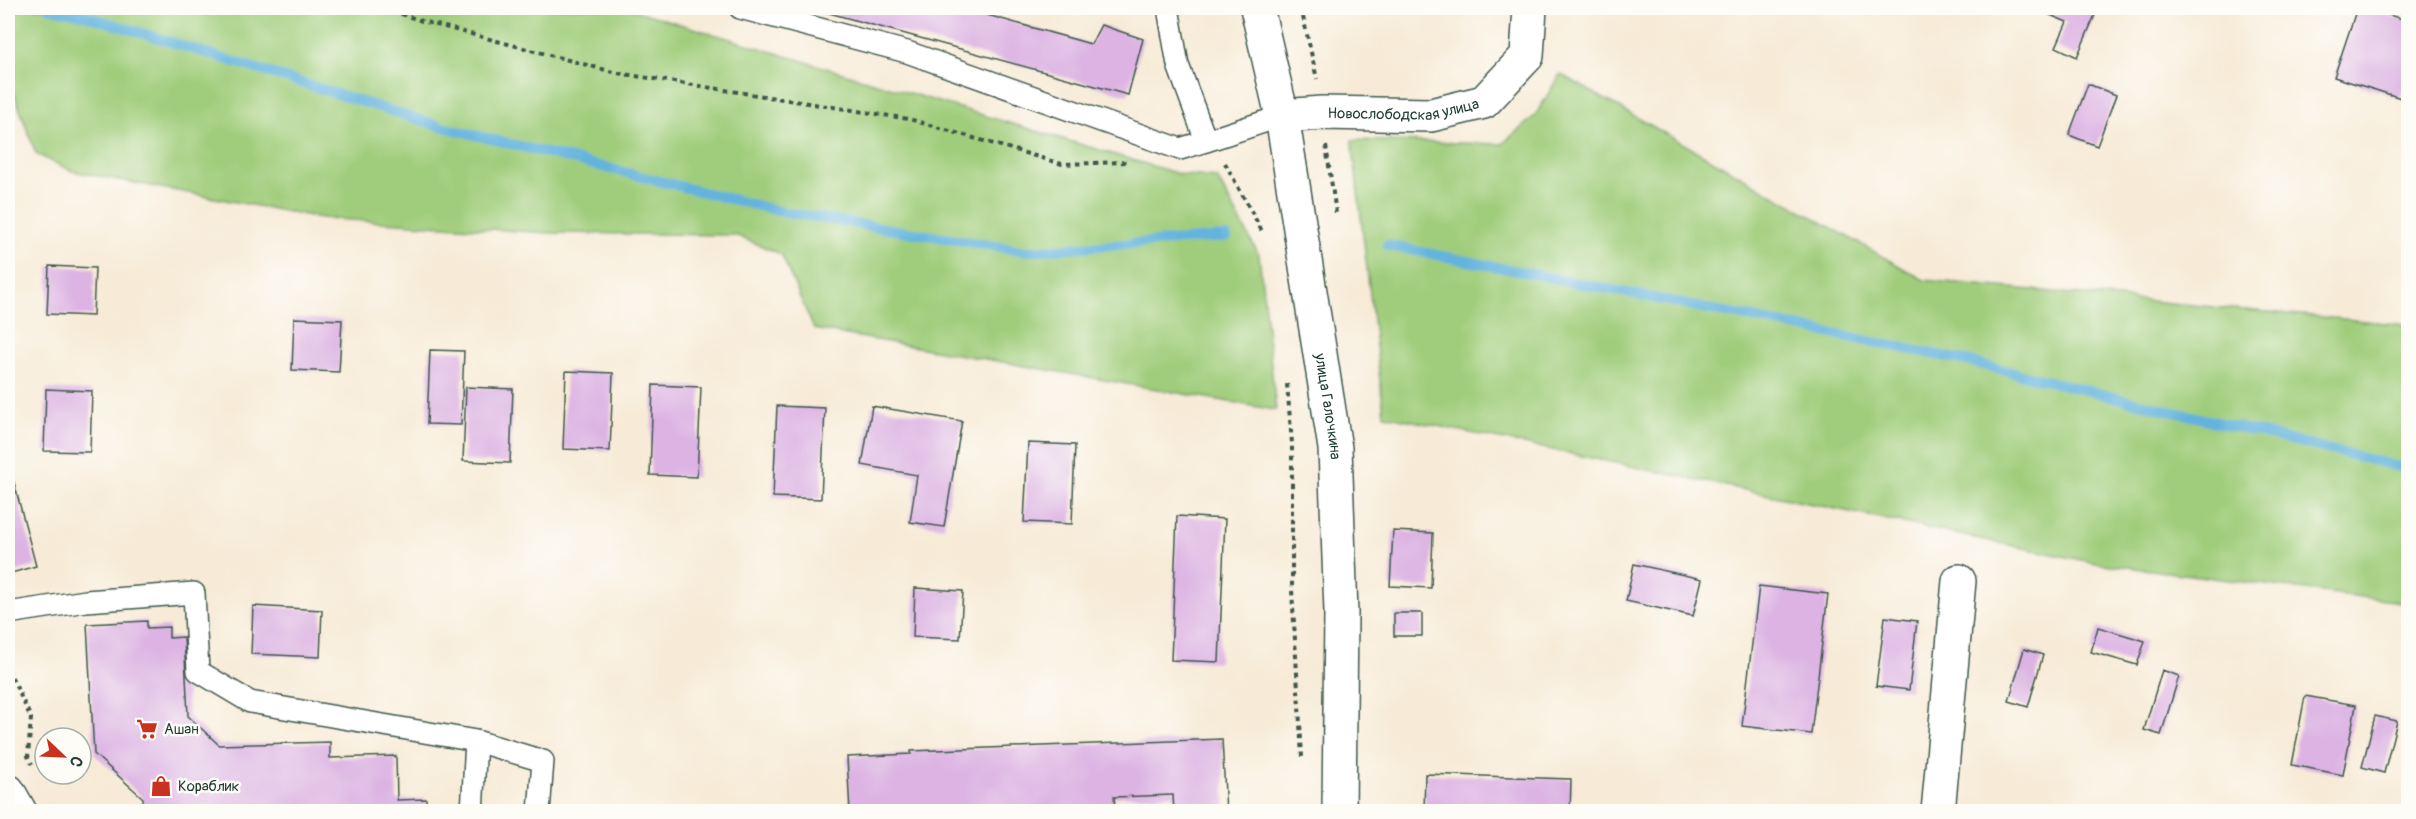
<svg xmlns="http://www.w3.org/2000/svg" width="2416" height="819" viewBox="0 0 2416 819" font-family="Pangolin,sans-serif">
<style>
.green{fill:#a0cd7b;stroke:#608558;stroke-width:1.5}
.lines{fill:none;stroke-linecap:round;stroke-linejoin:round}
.stream{stroke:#64b3de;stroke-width:10}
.building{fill:#dcb3e3}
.service-casing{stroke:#3f574c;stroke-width:24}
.minor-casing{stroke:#3f574c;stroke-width:36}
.tertiary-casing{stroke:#3f574c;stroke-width:36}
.path{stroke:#3f574c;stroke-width:4;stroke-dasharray:4.5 4.5;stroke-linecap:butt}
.service{stroke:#fff;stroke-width:21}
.minor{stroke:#fff;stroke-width:33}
.tertiary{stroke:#fff;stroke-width:33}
.labels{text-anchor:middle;stroke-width:5;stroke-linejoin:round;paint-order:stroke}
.street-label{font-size:15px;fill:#1f3d34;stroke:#fdfcf7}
.poi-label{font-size:15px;fill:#1f3d34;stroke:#fdfcf7;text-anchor:start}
</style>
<rect width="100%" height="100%" fill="#fdfcf7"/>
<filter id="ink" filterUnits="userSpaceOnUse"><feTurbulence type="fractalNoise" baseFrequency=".0167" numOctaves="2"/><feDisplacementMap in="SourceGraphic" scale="12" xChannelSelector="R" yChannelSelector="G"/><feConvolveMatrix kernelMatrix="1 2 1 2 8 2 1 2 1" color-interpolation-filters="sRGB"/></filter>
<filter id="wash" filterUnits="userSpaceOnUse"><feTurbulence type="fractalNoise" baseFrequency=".008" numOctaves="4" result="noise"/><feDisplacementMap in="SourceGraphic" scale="24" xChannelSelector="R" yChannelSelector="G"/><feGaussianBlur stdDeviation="1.35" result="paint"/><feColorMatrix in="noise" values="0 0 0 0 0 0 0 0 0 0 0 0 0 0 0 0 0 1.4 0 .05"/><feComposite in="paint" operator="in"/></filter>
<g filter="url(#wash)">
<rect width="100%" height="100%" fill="#f7ebd7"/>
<path class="green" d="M8,8H627L1179,174L1217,178L1259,255L1276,410L814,329L781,254L735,235L549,233L321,218L72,171L36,154L8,77Z
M1560,74L1924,280L2408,325V603L2096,563L1384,415L1352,140L1502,144L1535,116Z"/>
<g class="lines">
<path class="stream" d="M50,8L78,13L443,127L783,212L1026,251L1227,237
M1387,245L1963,360L2408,469"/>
</g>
<g id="blocks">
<path class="building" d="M811,8H962L1091,44L1101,25L1143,39L1128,95Z
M2033,8H2098L2077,57L2056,47L2067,22Z
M2357,8H2368L2408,21V74L2401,98L2334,77Z
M2088,84L2116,95L2097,146L2069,135Z
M49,266L95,268L93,316L47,314Z
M294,318L342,320L339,372L292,370Z
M430,350L464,351L461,425L427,424Z
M566,371L613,373L610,451L563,449Z
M653,385L701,387L697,477L650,475Z
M466,387L513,389L510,463L463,461Z
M46,389L92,391L90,452L44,451Z
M777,406L825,408L821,499L773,497Z
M872,406L962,421L944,527L910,522L917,475L862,465Z
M1028,443L1075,445L1072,524L1024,522Z
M12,475L36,566L8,574V476Z
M1177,516L1225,519L1219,662L1171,660Z
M1393,531L1433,533L1431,588L1390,586Z
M1634,564L1702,579L1693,616L1626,601Z
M1759,586L1828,594L1811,734L1742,726Z
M915,588L963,591L960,639L913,637Z
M253,606L322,610L320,657L251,654Z
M1394,613H1422V636H1394Z
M1885,617L1917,621L1909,690L1876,686Z
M147,621V628L169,627V638L184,637L188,716L219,745L330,742V758L396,756L397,800L426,799L427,812H144L143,798L94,754L87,624Z
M2098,627L2145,641L2137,665L2091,652Z
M2024,649L2043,655L2028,707L2009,701Z
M2162,670L2179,676L2161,735L2144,730Z
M2305,696L2356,705L2343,775L2292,765Z
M2375,716L2397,721L2384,773L2362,767Z
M1222,739L1226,812H1174L1173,795L1114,797L1115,807L1003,812H850L847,757L911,754V751Z
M1425,774L1571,779L1570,812H1424Z"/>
</g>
</g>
<g filter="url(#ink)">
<use href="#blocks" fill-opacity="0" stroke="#3f574c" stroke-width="1.5"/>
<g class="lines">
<defs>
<path id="service" d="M740,8L907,52L1180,149L1206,141
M1168,8L1178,65L1206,141L1282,116
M8,613L86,601L194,593L198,671L250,702L476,741L543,761L539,812
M472,812L476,741"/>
<g id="minor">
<path id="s1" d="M1282,116L1322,113L1431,115L1484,102L1527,56L1530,8"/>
<path d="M1938,812L1959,581"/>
</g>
<g id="tertiary">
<path id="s2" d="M1257,8L1282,116L1335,448L1341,612L1339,812"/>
<path d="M8,791L20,812"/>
</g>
</defs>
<use href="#service" class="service-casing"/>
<use href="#minor" class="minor-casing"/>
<use href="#tertiary" class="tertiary-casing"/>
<path class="path" d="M384,8L422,21L617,73L909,119L1062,164L1126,162
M1301,8L1317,79
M1326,146L1336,213
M1225,163L1263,233
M1287,384L1292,443V590L1302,757
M8,669L31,718L28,756L32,764
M54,805L59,812"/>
<use href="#service" class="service"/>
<use href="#minor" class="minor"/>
<use href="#tertiary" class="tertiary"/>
</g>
</g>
<defs>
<symbol id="supermarket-bare" viewBox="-9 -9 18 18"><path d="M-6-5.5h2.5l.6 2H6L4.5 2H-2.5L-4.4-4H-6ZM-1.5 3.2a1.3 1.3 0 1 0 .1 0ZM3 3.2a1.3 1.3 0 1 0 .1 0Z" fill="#c8321e" stroke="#fdfcf7" stroke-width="2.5" paint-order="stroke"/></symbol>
<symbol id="shop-bare" viewBox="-9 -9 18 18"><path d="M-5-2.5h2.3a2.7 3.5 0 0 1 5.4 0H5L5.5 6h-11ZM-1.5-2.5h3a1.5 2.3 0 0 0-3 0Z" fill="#c8321e" stroke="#fdfcf7" stroke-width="2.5" paint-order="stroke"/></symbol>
</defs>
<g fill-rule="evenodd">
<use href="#supermarket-bare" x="132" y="714" width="30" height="30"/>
<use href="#shop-bare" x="146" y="771" width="30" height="30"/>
</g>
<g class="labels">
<g class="street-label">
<text dy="5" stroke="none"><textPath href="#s1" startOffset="122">Новослободская улица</textPath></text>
<text dy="5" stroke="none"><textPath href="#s2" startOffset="405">улица Галочкина</textPath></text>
</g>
<g class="poi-label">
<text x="164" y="734">Ашан</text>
<text x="178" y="791">Кораблик</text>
</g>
</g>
<rect width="2416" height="819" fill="none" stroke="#fdfcf7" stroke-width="30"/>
<g transform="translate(63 756) rotate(113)"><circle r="28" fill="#fdfcf7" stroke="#a4b0a9" stroke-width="1.5"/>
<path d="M0-4.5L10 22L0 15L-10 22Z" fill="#c8321e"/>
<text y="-9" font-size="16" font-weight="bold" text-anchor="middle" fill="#1f3d34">С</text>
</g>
</svg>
